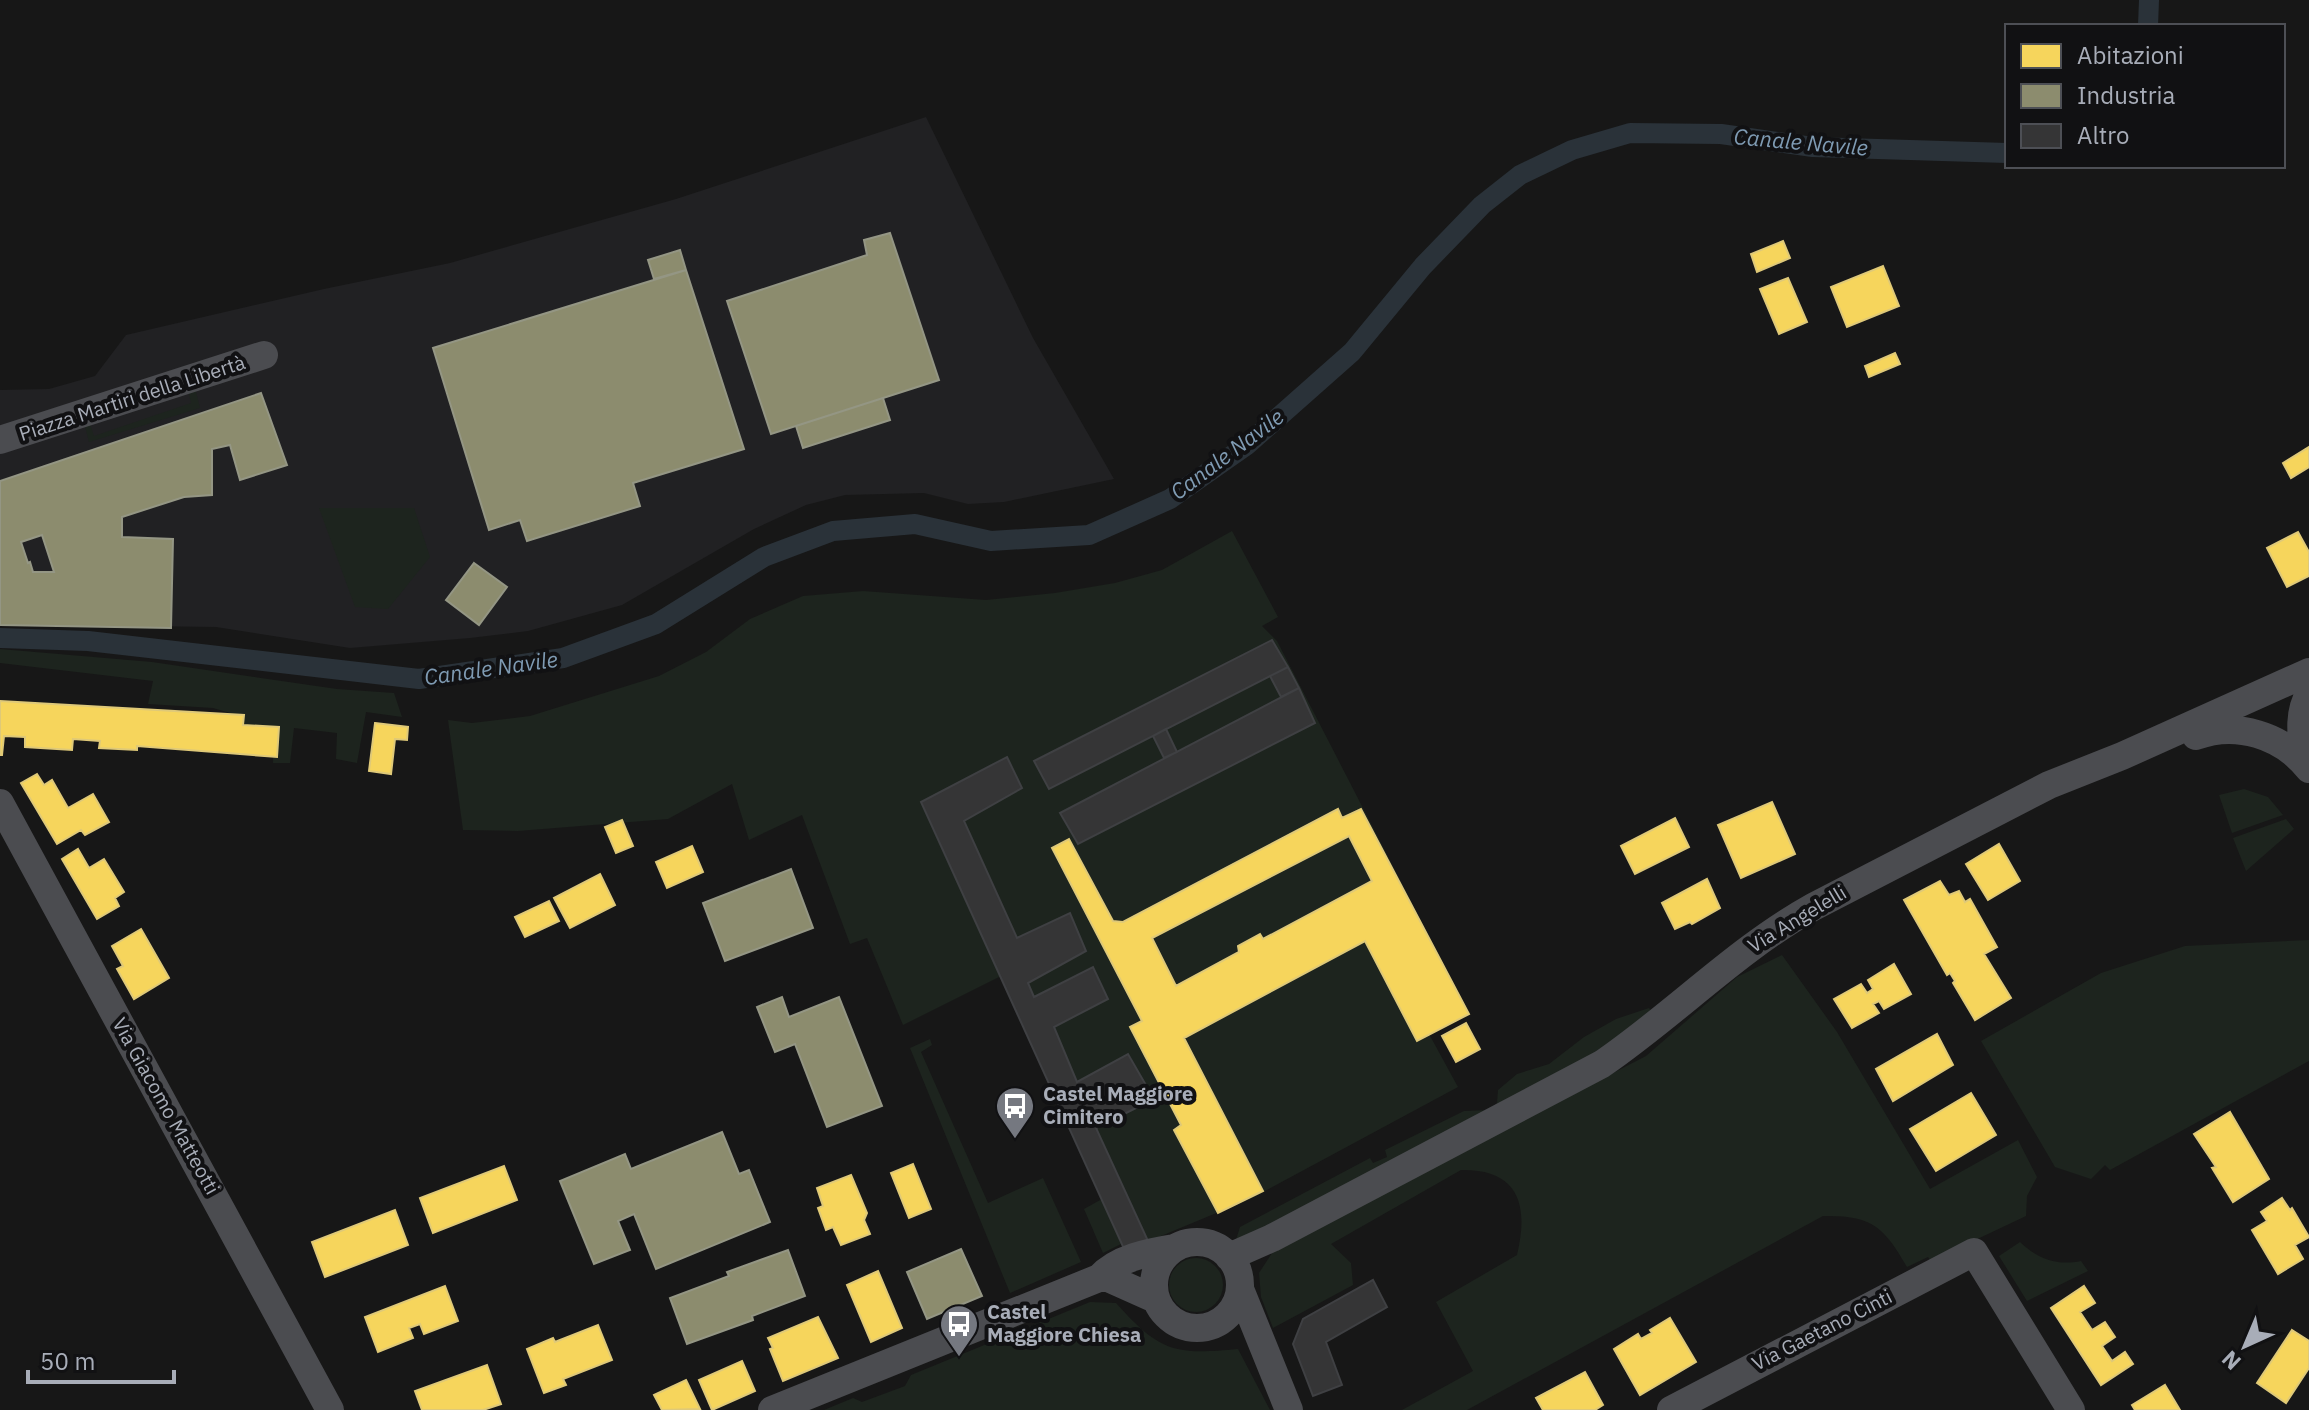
<svg xmlns="http://www.w3.org/2000/svg" width="2309" height="1410" viewBox="0 0 2309 1410" font-family="'IBM Plex Sans',sans-serif">
<style>
.built{fill:#212123}
.green{fill:#1d241e}
.homes{fill:#f6d55c;stroke:#dfc978;stroke-width:2;fill-rule:evenodd}
.industry{fill:#8c8c6e;stroke:#949684;stroke-width:2;fill-rule:evenodd}
.lines{fill:none;stroke-linecap:round;stroke-linejoin:round}
.canal{stroke:#2a3239;stroke-width:20}
.building{fill:#353536;stroke:#3f4043;stroke-width:2}
.minor{stroke:#4b4c50;stroke-width:28}
.labels{text-anchor:middle;stroke-width:8;stroke-linejoin:round;paint-order:stroke}
.street-label{font-size:20px;fill:#a8adb8;stroke:#111113}
.poi-label{font-size:20px;font-weight:bold;fill:#a8adb8;stroke:#111113;text-anchor:start}
.water-label{font-size:22px;font-style:italic;fill:#7f9bb3;stroke:#111113}
</style>
<rect width="100%" height="100%" fill="#171717"/>
<path class="built" d="M926,117L1033,338L1114,479L1004,502L968,504L924,493L845,495L806,505L754,529L622,605L528,631L470,638L350,648L216,627L0,624V390L49,389L95,376L126,335L324,289L450,263L676,199Z"/>
<path class="green" d="M195,388L200,408L89,442L85,426L90,424L94,436L191,403L188,389Z
M319,508H414L430,557L388,609L355,607Z
M1232,531L1278,617L1262,626L1277,641L1469,1014L1429,1034L1458,1087L1250,1199L1125,1251L1121,1244L1103,1253L1084,1209L1102,1199L1001,976L903,1025L867,938L850,944L802,815L749,840L732,784L668,819L518,831L463,830L448,720L472,723L530,716L659,676L706,652L750,619L803,596L863,591L986,600L1055,593L1115,583L1162,570Z
M0,649L152,662L337,689L394,693L402,717L366,712L357,763L336,759L337,733L294,728L290,763H273L274,729L240,726V716L213,708L148,704L153,681L0,663Z
M2244,789L2268,797L2283,815L2232,833L2219,795Z
M2286,819L2294,829L2246,871L2233,838Z
M2309,940V1061L2110,1170L2105,1165L2091,1179L2055,1167L1981,1041L2101,973L2185,946Z
M1782,955L1837,1032L1930,1189L2018,1140L2037,1177L2027,1196L2026,1216L1931,1261L1928,1257L1907,1267C1884,1227 1872,1215 1823,1216L1467,1410H1402L1473,1371L1436,1302L1517,1255C1529,1205 1519,1169 1461,1170L1331,1244L1351,1263L1353,1285L1273,1328L1261,1297L1259,1273L1276,1247L1646,1056L1737,977Z
M1649,1008L1652,1012L1649,1016L1585,1059L1235,1243L1240,1227L1370,1158L1373,1163L1387,1157L1385,1150L1464,1111L1489,1110L1497,1103L1498,1090L1517,1074L1549,1064L1584,1037L1616,1019Z
M930,1039L932,1045L921,1052L988,1203L1043,1178L1081,1262L1010,1293L910,1048Z
M2020,1242C2038,1259 2056,1266 2081,1261L2088,1271L2027,1301L1999,1256Z
M1169 1285a27 27 0 1 1 54 0a27 27 0 1 1-54 0Z
M1090,1302L1116,1303C1160,1352 1174,1355 1238,1349L1270,1410H824L853,1398L862,1402L905,1386L911,1375Z"/>
<path class="homes" d="M1783,241L1790,258L1757,272L1751,254Z
M1883,266L1899,306L1847,327L1831,287Z
M1788,278L1807,322L1779,334L1760,289Z
M1895,353L1900,364L1869,377L1865,366Z
M2309,447V467L2291,478L2283,463Z
M2298,532L2309,552V576L2287,587L2267,548Z
M0,701L244,715L243,725L279,727L277,757L137,746V750L99,748L100,741L73,739L72,750L25,747V737L4,736L2,755H0Z
M375,723L408,727L407,740L395,739L391,774L369,771Z
M37,774L44,785L52,780L68,808L93,794L109,822L85,835L81,830L57,844L21,783Z
M1772,802L1795,854L1741,878L1718,825Z
M1338,809L1342,818L1361,809L1469,1014L1417,1041L1365,941L1184,1038L1263,1191L1218,1213L1174,1130L1181,1125L1130,1027L1142,1021L1052,848L1069,839L1113,921L1123,922ZM1349,836L1372,881L1263,939L1260,934L1238,946L1239,952L1176,986L1152,938Z
M1675,818L1689,847L1635,874L1621,846Z
M622,820L633,846L616,853L605,827Z
M1999,844L2020,881L1988,900L1966,864Z
M692,846L703,872L667,888L656,862Z
M78,849L89,868L104,859L124,892L115,898L119,906L97,919L62,859Z
M600,874L615,905L570,928L554,898Z
M1707,879L1720,908L1692,924L1690,922L1675,929L1662,903Z
M1940,881L1949,895L1959,891L1965,902L1970,899L1997,947L1984,954L2011,998L1975,1020L1953,983L1955,981L1950,973L1947,975L1904,900Z
M549,901L559,921L525,937L515,917Z
M141,929L169,978L134,999L117,969L123,966L112,946Z
M1894,964L1911,994L1884,1009L1879,1001L1873,1004L1879,1013L1852,1028L1834,999L1861,984L1867,993L1873,989L1868,980Z
M1466,1023L1480,1049L1456,1062L1442,1036Z
M1937,1034L1953,1065L1893,1101L1876,1069Z
M1971,1093L1996,1135L1936,1171L1910,1129Z
M2230,1112L2269,1179L2233,1202L2212,1168L2216,1167L2194,1134Z
M913,1164L931,1209L909,1218L891,1173Z
M504,1166L517,1200L433,1233L420,1198Z
M851,1175L867,1213L864,1220L870,1234L841,1245L833,1227L826,1230L818,1208L823,1206L817,1188Z
M2282,1198L2290,1210L2292,1208L2309,1237L2295,1245L2303,1259L2278,1274L2252,1230L2267,1221L2261,1212Z
M395,1210L408,1245L325,1277L312,1242Z
M878,1271L902,1328L871,1342L847,1285Z
M445,1286L458,1321L424,1334L420,1324L409,1328L413,1338L378,1352L365,1317Z
M2084,1286L2095,1303L2080,1312L2092,1330L2105,1322L2115,1337L2102,1346L2112,1361L2125,1352L2133,1364L2101,1385L2051,1308Z
M818,1317L838,1358L783,1381L770,1349L773,1348L768,1338Z
M1670,1318L1696,1362L1640,1395L1614,1349L1638,1334L1641,1339L1652,1333L1650,1330Z
M598,1325L612,1360L563,1379L566,1385L544,1393L527,1349L553,1338L555,1342Z
M2292,1330L2309,1341V1368L2286,1403L2257,1383Z
M742,1361L755,1391L712,1410L699,1380Z
M487,1365L501,1404L483,1410H422L415,1391Z
M1585,1372L1603,1405L1595,1410H1543L1536,1398Z
M686,1380L700,1409L662,1410L654,1395Z
M2165,1385L2180,1410H2135L2132,1405Z"/>
<path class="industry" d="M890,233L939,380L771,434L727,301L867,255L864,240Z
M680,250L686,270L654,279L648,260Z
M686,270L744,449L633,483L640,506L527,541L520,520L489,530L433,348Z
M261,393L287,465L240,480L230,445L212,449V495L184,497L122,517V537L173,539L171,628L0,625V481ZM42,535L54,572H33L30,562L28,563L21,542Z
M883,398L890,420L803,448L796,426Z
M474,563L507,587L479,625L446,600Z
M791,869L813,928L725,961L703,903Z
M782,997L789,1017L839,997L882,1106L827,1127L795,1044L775,1052L757,1007Z
M722,1132L739,1174L749,1170L770,1222L656,1269L634,1214L618,1221L630,1250L594,1264L560,1181L625,1154L631,1169Z
M961,1249L982,1296L927,1319L907,1272Z
M788,1250L805,1296L752,1316L753,1320L687,1344L670,1298L729,1276L727,1272Z"/>
<g class="lines">
<path class="canal" d="M2148,26L2149,0
M0,638L88,641L419,679L563,658L656,624L764,557L833,531L915,524L991,541L1089,535L1170,499L1247,445L1352,352L1423,266L1482,205L1520,175L1572,150L1630,133L1721,134L1813,147L2007,153"/>
</g>
<path class="building" d="M1272,640L1288,667L1049,789L1034,761Z
M1288,667L1299,688L1281,697L1270,676Z
M1299,688L1315,723L1078,844L1060,813Z
M1166,729L1177,752L1164,758L1153,736Z
M1007,757L1022,788L964,821L1017,938L1070,913L1086,951L1028,983L1034,997L1093,967L1108,999L1054,1027L1077,1082L1128,1054L1154,1099L1096,1128L1148,1241L1125,1251L921,802Z
M1373,1280L1387,1307L1326,1342L1342,1385L1313,1396L1293,1344L1303,1319Z"/>
<g class="lines">
<path class="minor" d="M0,440L264,355
M2196,736C2236,721 2282,735 2309,769
M2304,762C2302,740 2297,714 2309,695
M0,803L330,1410
M1154 1285a43 43 0 1 1 86 0a43 43 0 1 1-86 0Z
M1229,1257L1272,1238L1602,1064C1675,1014 1736,950 1813,907L2049,785L2122,756L2309,672
M1099,1278H1108L1155,1299
M1240,1289L1289,1410
M772,1410L1099,1278C1117,1258 1149,1252 1174,1248
M1671,1410L1974,1252L2071,1410"/>
</g>
<defs>
<symbol id="bus-pin" viewBox="-11 -11 22 30"><path d="M0 17L-7.5 6A9.5 9.5 0 1 1 7.5 6Z" fill="#757880" stroke="#111113"/><path d="M-5-6H5V4H4V6H2V4H-2V6H-4V4H-5ZM-3.5-4V0h7V-4ZM-3.5 1.2v1.5H-2V1.2ZM2 1.2v1.5H3.5V1.2Z" fill="#fff"/></symbol>
</defs>
<g fill-rule="evenodd">
<use href="#bus-pin" x="993" y="1084" width="44" height="60"/>
<use href="#bus-pin" x="937" y="1302" width="44" height="60"/>
</g>
<g class="labels">
<g class="street-label">
<text transform="translate(132 398) rotate(-18)" y="7">Piazza Martiri della Libertà</text>
<text transform="translate(1797 919) rotate(-31)" y="7">Via Angelelli</text>
<text transform="translate(166 1106) rotate(61)" y="7">Via Giacomo Matteotti</text>
<text transform="translate(1822 1330) rotate(-27)" y="7">Via Gaetano Cinti</text>
</g>
<g class="poi-label">
<text x="1043" y="1101">Castel Maggiore<tspan x="1043" dy="23">Cimitero</tspan></text>
<text x="987" y="1319">Castel<tspan x="987" dy="23">Maggiore Chiesa</tspan></text>
</g>
<g class="water-label">
<text transform="translate(1801 142) rotate(5)" y="8">Canale Navile</text>
<text transform="translate(1227 454) rotate(-37)" y="8">Canale Navile</text>
<text transform="translate(491 668) rotate(-8)" y="8">Canale Navile</text>
</g>
</g>
<rect x="2005" y="24" width="280" height="144" fill="#111113" stroke="#4d4f55" stroke-width="2"/>
<rect x="2021" y="44" width="40" height="24" fill="#f6d55c" stroke="#4d4f55" stroke-width="2"/>
<text x="2077" y="64" font-size="24" fill="#a8adb8">Abitazioni</text>
<rect x="2021" y="84" width="40" height="24" fill="#8c8c6e" stroke="#4d4f55" stroke-width="2"/>
<text x="2077" y="104" font-size="24" fill="#a8adb8">Industria</text>
<rect x="2021" y="124" width="40" height="24" fill="#353536" stroke="#4d4f55" stroke-width="2"/>
<text x="2077" y="144" font-size="24" fill="#a8adb8">Altro</text>
<g transform="translate(2245 1346) rotate(224)" stroke="#111113" stroke-width="6" paint-order="stroke">
<path d="M0-6L14 30L0 20L-14 30Z" fill="#a8adb8"/>
<text y="-12" font-size="22" font-weight="bold" text-anchor="middle" fill="#a8adb8">N</text>
</g>
<path d="M28 1370v12h146v-12" fill="none" stroke="#a8adb8" stroke-width="4"/>
<text x="40" y="1370" font-size="24" fill="#a8adb8" stroke="#111113" stroke-width="6" paint-order="stroke">50 m</text>
</svg>
